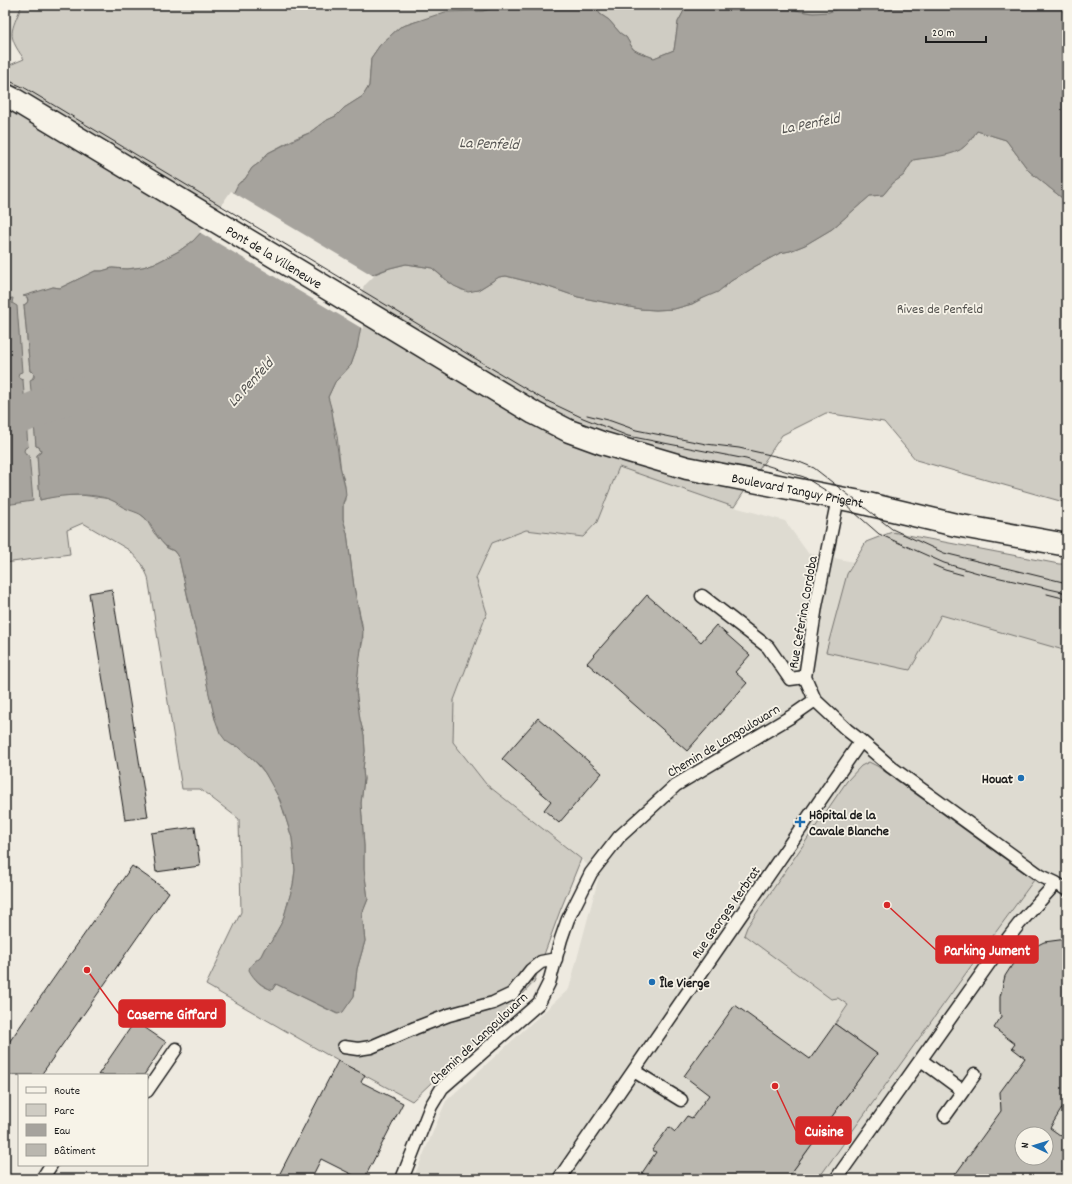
<svg xmlns="http://www.w3.org/2000/svg" width="1072" height="1184" viewBox="0 0 1072 1184" font-family="Dekko,sans-serif">
<style>
.built{fill:#dedbd1;fill-rule:evenodd}
.green{fill:#cfccc3;stroke:#767470}
.water{fill:#a6a39d;stroke:#6f6d69}
.pier{fill:#eeeae0}
.lines{fill:none;stroke-linecap:round;stroke-linejoin:round}
.river{stroke:#a6a39d;stroke-width:36}
.building{fill:#bab7af;stroke:#1c1c1c;fill-rule:evenodd}
.service-casing{stroke:#1c1c1c;stroke-width:15}
.primary-casing{stroke:#1c1c1c;stroke-width:25}
.service{stroke:#f7f3e8;stroke-width:12}
.primary{stroke:#f7f3e8;stroke-width:22}
.tram{stroke:#1c1c1c;stroke-width:1}
.poi-dot{fill:#1f6fb2;stroke:#f7f3e8;stroke-width:1.5}
.labels{text-anchor:middle;stroke-width:3.5;stroke-linejoin:round;paint-order:stroke}
.street-label{font-size:14px;fill:#1c1c1c;stroke:#f7f3e8}
.park-label{font-size:14px;fill:#52514e;stroke:#f7f3e8}
.poi-label{font-size:14px;font-weight:bold;fill:#1c1c1c;stroke:#f7f3e8;text-anchor:start}
.water-label{font-size:15px;font-style:italic;fill:#535250;stroke:#f7f3e8}
.leader{fill:none;stroke:#d62828;stroke-width:1.5}
.callout-dot{fill:#d62828;stroke:#f7f3e8;stroke-width:1.5}
.callout{fill:#d62828;stroke:#d62828;stroke-width:1.5}
.callout-label{font-size:15px;text-anchor:middle;font-weight:bold;fill:#fff}
</style>
<rect width="100%" height="100%" fill="#eeeae0"/>
<filter id="ink" filterUnits="userSpaceOnUse"><feTurbulence type="fractalNoise" baseFrequency=".025" numOctaves="2"/><feDisplacementMap in="SourceGraphic" scale="8" xChannelSelector="R" yChannelSelector="G"/><feConvolveMatrix kernelMatrix="1 2 1 2 8 2 1 2 1" color-interpolation-filters="sRGB"/></filter>
<g filter="url(#ink)">
<path class="built" d="M5,5H22L14,25L12,39H5Z
M619,466L734,507L785,521L808,553L854,562L866,542L892,532L1067,566V1179H413L446,1101L569,989L599,876L581,859L486,784L453,742L454,700L487,613L476,578L492,543L526,530L583,537L597,522ZM1022,1134H1046V1158H1022Z"/>
<path class="green" d="M22,5H504L483,11L468,12L415,22L400,27L380,45L371,58L369,86L363,96L344,108L336,116L325,121L309,133L296,138L268,153L259,163L252,168L245,179L240,182L232,196L212,221L193,241L179,251L158,262L143,267L127,269L112,268L102,271H95L60,288L53,287L27,297L28,302L24,305L30,371L33,372L34,375L32,379L36,446L39,447L41,450L40,453L37,455L40,500L56,496L81,495L111,499L121,506L139,513L146,519L154,533L167,548L174,551L179,558L215,719L232,745L239,747L253,759L265,773L274,787L283,809L292,838L294,856L295,870L293,885L283,920L271,942L265,948L261,956L250,966C255,981 257,984 272,990L276,984L337,1014L344,1010L354,996L357,969L365,941L362,914L368,899L364,869V846L361,803L364,779L363,770L365,751L364,735L360,720L356,690L360,654L363,640L362,624L354,587L347,533L343,519V503L345,500L344,481L341,472L337,435L328,397L335,382L351,365L357,348L359,293L370,276L390,268L406,264L413,265L432,268L448,282L462,290H478L499,277L506,276L546,286L578,297L640,309L656,310L674,309L692,304L725,287L731,281L752,268L780,253L790,251L805,245L832,229L870,196L883,195L893,183L904,175L913,160C926,157 956,155 965,146C970,142 973,136 977,131L1006,140L1029,171L1062,198L1067,200V503L916,460L884,422L826,413L782,435L734,507L619,467L597,522L583,537L526,530L492,543L476,578L487,613L454,700L453,742L486,784L581,859L560,911L534,982L510,1008L412,1101L338,1061L206,985L241,912L239,819L200,789H182L148,577L142,564L129,550L83,523L67,530L70,554L5,563V67L24,59C6,34 11,32 22,5Z
M588,5H687L678,22L674,50L654,58L638,52L633,49L626,37L620,33L609,20L600,14L595,7Z
M779,5H848C842,7 836,10 830,12C814,15 794,12 779,5Z
M892,532L1059,564H1067V651L941,615L910,670L826,652L847,574L866,542Z
M869,762L877,766L1034,880L979,955L818,1179H787L877,1054L835,1024L848,1005L838,998L831,999L744,935L747,927L847,781L861,766Z"/>
<path class="water" d="M504,5H588L595,7L600,14L609,20L620,33L626,37L633,49L638,52L654,58L674,50L678,22L687,5H779L800,11L813,13L829,12L848,5H1067V200L1062,198L1029,171L1006,140L977,131C973,136 970,142 965,146C955,157 928,157 913,160L904,175L893,183L883,195L870,196L832,229L805,245L790,251L780,253L752,268L731,281L718,292L699,300L692,304L674,309L656,310L640,309L578,297L546,286L506,276L499,277L478,290L468,292L454,286L432,268L413,265L406,264L390,268L373,274L370,276L360,289L361,326L357,348L351,365L335,382L328,397L332,411L340,466L345,486L346,495L343,503V519L347,533L354,587L363,632L356,690L360,720L364,735L365,751L363,770L364,779L361,803L364,846V869L368,899L362,914L365,941L357,969L354,996L343,1012L338,1014L276,984L272,990C262,986 254,980 249,970L250,966L261,956L265,948L271,942L283,920L293,885L295,870L292,838L280,800L265,773L259,765L239,747L232,745L226,741L220,733L215,719L209,694L201,655L179,558L174,551C159,545 156,531 146,519C141,513 134,512 127,509C121,507 117,502 111,500C93,492 59,495 40,500L37,455L40,453L41,450L39,447L36,446L30,380L34,378V375L33,372L30,371L24,305L27,303L28,300L27,297L23,296L53,287L60,288L95,271H102L112,268L127,269L143,267L158,262L179,251L193,241L212,221L232,196L238,184L245,179L252,168L259,163L268,153L296,139L309,133L325,121L336,116L344,108L363,96L369,86L371,58L380,45L400,27L445,12L483,11Z
M13,298L12,303L17,306L22,372L19,373L18,376L20,379L23,380L28,447L25,448L24,451L26,454L29,455L33,501L5,505V299Z"/>
<path class="pier" d="M231,191L374,276L364,286L361,294L363,329L199,232L211,220Z"/>
<g class="lines">
<path class="river" d="M5,422L73,394H80"/>
</g>
<path class="building" d="M112,589L148,817L125,820L89,593Z
M647,595L701,642L716,625L750,655L735,672L747,683L687,751L587,663Z
M538,718L602,773L559,823L544,810L551,801L502,759Z
M195,827L200,866L156,872L151,833Z
M132,866L169,892L41,1075H5V1048Z
M1067,939V1100L1050,1128L1067,1140V1179H952L1001,1111L1000,1092L1025,1058L1012,1048L1015,1044L994,1028L1001,1017L1000,1011V997L1005,976L1012,965L1028,950L1044,942ZM1022,1134H1046V1158H1022Z
M735,1005L810,1059L835,1024L877,1054L787,1179H651L642,1173L656,1152L652,1150L669,1127L675,1132L687,1116L692,1118L709,1095L684,1076Z
M135,1021L166,1042L144,1075H98Z
M338,1061L365,1075L361,1082L403,1103L364,1179H361L321,1159L311,1179H277Z"/>
<g class="lines">
<defs>
<path id="service" d="M838,498L816,606L805,677L815,700L847,730L861,741L891,767L1041,876L1056,883L1067,890
M702,596L768,647L790,679L805,677
M344,1047L358,1049L371,1047L415,1028L449,1015L493,1003L512,994L531,970L541,962L556,959
M921,1060L963,1091L975,1074
M634,1071L681,1100
M147,1091L176,1049
M945,1116L963,1091
M42,1179L51,1165
M402,1179L431,1106L442,1088L539,1003L549,983L561,939L568,919L591,873L619,837L676,785L792,716L815,700
M559,1179L861,741
M836,1179L995,955L1019,924L1056,883"/>
<g id="primary">
<path id="s1" d="M5,95L15,100L534,413L569,431L602,443L687,468L855,501L956,525L1067,545"/>
</g>
</defs>
<use href="#service" class="service-casing"/>
<use href="#primary" class="primary-casing"/>
<use href="#service" class="service"/>
<use href="#primary" class="primary"/>
<path class="tram" d="M5,79L25,88L541,398L583,418L628,436L746,459L804,477L838,498L879,534L944,563L978,573L1067,593
M587,415L611,421L636,430L706,444L739,448L797,461L814,468L892,529L944,553L1067,583
M933,565L945,570L963,575
M1047,594L1067,599"/>
</g>
</g>
<g class="poi-dot">
<circle cx="1021" cy="778" r="4"/>
<path d="M798 816h4v4h4v4h-4v4h-4v-4h-4v-4h4z"/>
<circle cx="652" cy="982" r="4"/>
</g>
<g class="labels">
<g class="street-label">
<text dy="5" stroke="none"><textPath href="#s1" startOffset="314">Pont de la Villeneuve</textPath></text>
<text dy="5" stroke="none"><textPath href="#s1" startOffset="893">Boulevard Tanguy Prigent</textPath></text>
<text transform="translate(802 612) rotate(-80)" y="5">Rue Ceferina Cordoba</text>
<text transform="translate(723 740) rotate(-31)" y="5">Chemin de Langoulouarn</text>
<text transform="translate(725 912) rotate(-55)" y="5">Rue Georges Kerbrat</text>
<text transform="translate(478 1038) rotate(-43)" y="5">Chemin de Langoulouarn</text>
</g>
<g class="park-label">
<text x="940" y="313">Rives de Penfeld</text>
</g>
<g class="poi-label">
<text x="1013" y="783" text-anchor="end">Houat</text>
<text x="809" y="819">Hôpital de la<tspan x="809" dy="16">Cavale Blanche</tspan></text>
<text x="660" y="987">Île Vierge</text>
</g>
<g class="water-label">
<text transform="translate(810 123) rotate(-11)" y="5">La Penfeld</text>
<text transform="translate(489 143) rotate(2)" y="5">La Penfeld</text>
<text transform="translate(250 382) rotate(-47)" y="5">La Penfeld</text>
</g>
</g>
<path class="leader" d="M887 905L936 950M87 970L119 1014M775 1086L796 1131"/>
<g class="callout-dot">
<circle cx="887" cy="905" r="4"/>
<circle cx="87" cy="970" r="4"/>
<circle cx="775" cy="1086" r="4"/>
</g>
<g class="callout">
<rect x="936" y="936" width="102" height="27" rx="4"/>
<rect x="119" y="1000" width="106" height="27" rx="4"/>
<rect x="796" y="1117" width="55" height="27" rx="4"/>
</g>
<g class="callout-label">
<text x="987" y="955">Parking Jument</text>
<text x="172" y="1019">Caserne Giffard</text>
<text x="824" y="1136">Cuisine</text>
</g>
<rect width="1072" height="1184" fill="none" stroke="#f7f3e8" stroke-width="20"/>
<rect x="10" y="10" width="1052" height="1164" fill="none" stroke="#1c1c1c" stroke-width="1.5" filter="url(#ink)"/>
<rect x="18" y="1074" width="130" height="92" fill="#f7f3e8" stroke="#9f9d96"/>
<rect x="26" y="1087" width="20" height="6" fill="#f7f3e8" stroke="#9f9d96"/>
<text x="54" y="1094" font-size="12" fill="#1c1c1c">Route</text>
<rect x="26" y="1104" width="20" height="12" fill="#cfccc3" stroke="#9f9d96"/>
<text x="54" y="1114" font-size="12" fill="#1c1c1c">Parc</text>
<rect x="26" y="1124" width="20" height="12" fill="#a6a39d" stroke="#9f9d96"/>
<text x="54" y="1134" font-size="12" fill="#1c1c1c">Eau</text>
<rect x="26" y="1144" width="20" height="12" fill="#bab7af" stroke="#9f9d96"/>
<text x="54" y="1154" font-size="12" fill="#1c1c1c">Bâtiment</text>
<g transform="translate(1034 1146) rotate(274)"><circle r="19" fill="#f7f3e8" stroke="#9f9d96"/>
<path d="M0-3L7 15L0 10L-7 15Z" fill="#1f6fb2"/>
<text y="-6" font-size="11" font-weight="bold" text-anchor="middle" fill="#1c1c1c">N</text>
</g>
<path d="M926 36v6h60v-6" fill="none" stroke="#1c1c1c" stroke-width="2"/>
<text x="932" y="36" font-size="12" fill="#1c1c1c" stroke="#f7f3e8" stroke-width="3" paint-order="stroke">20 m</text>
</svg>
